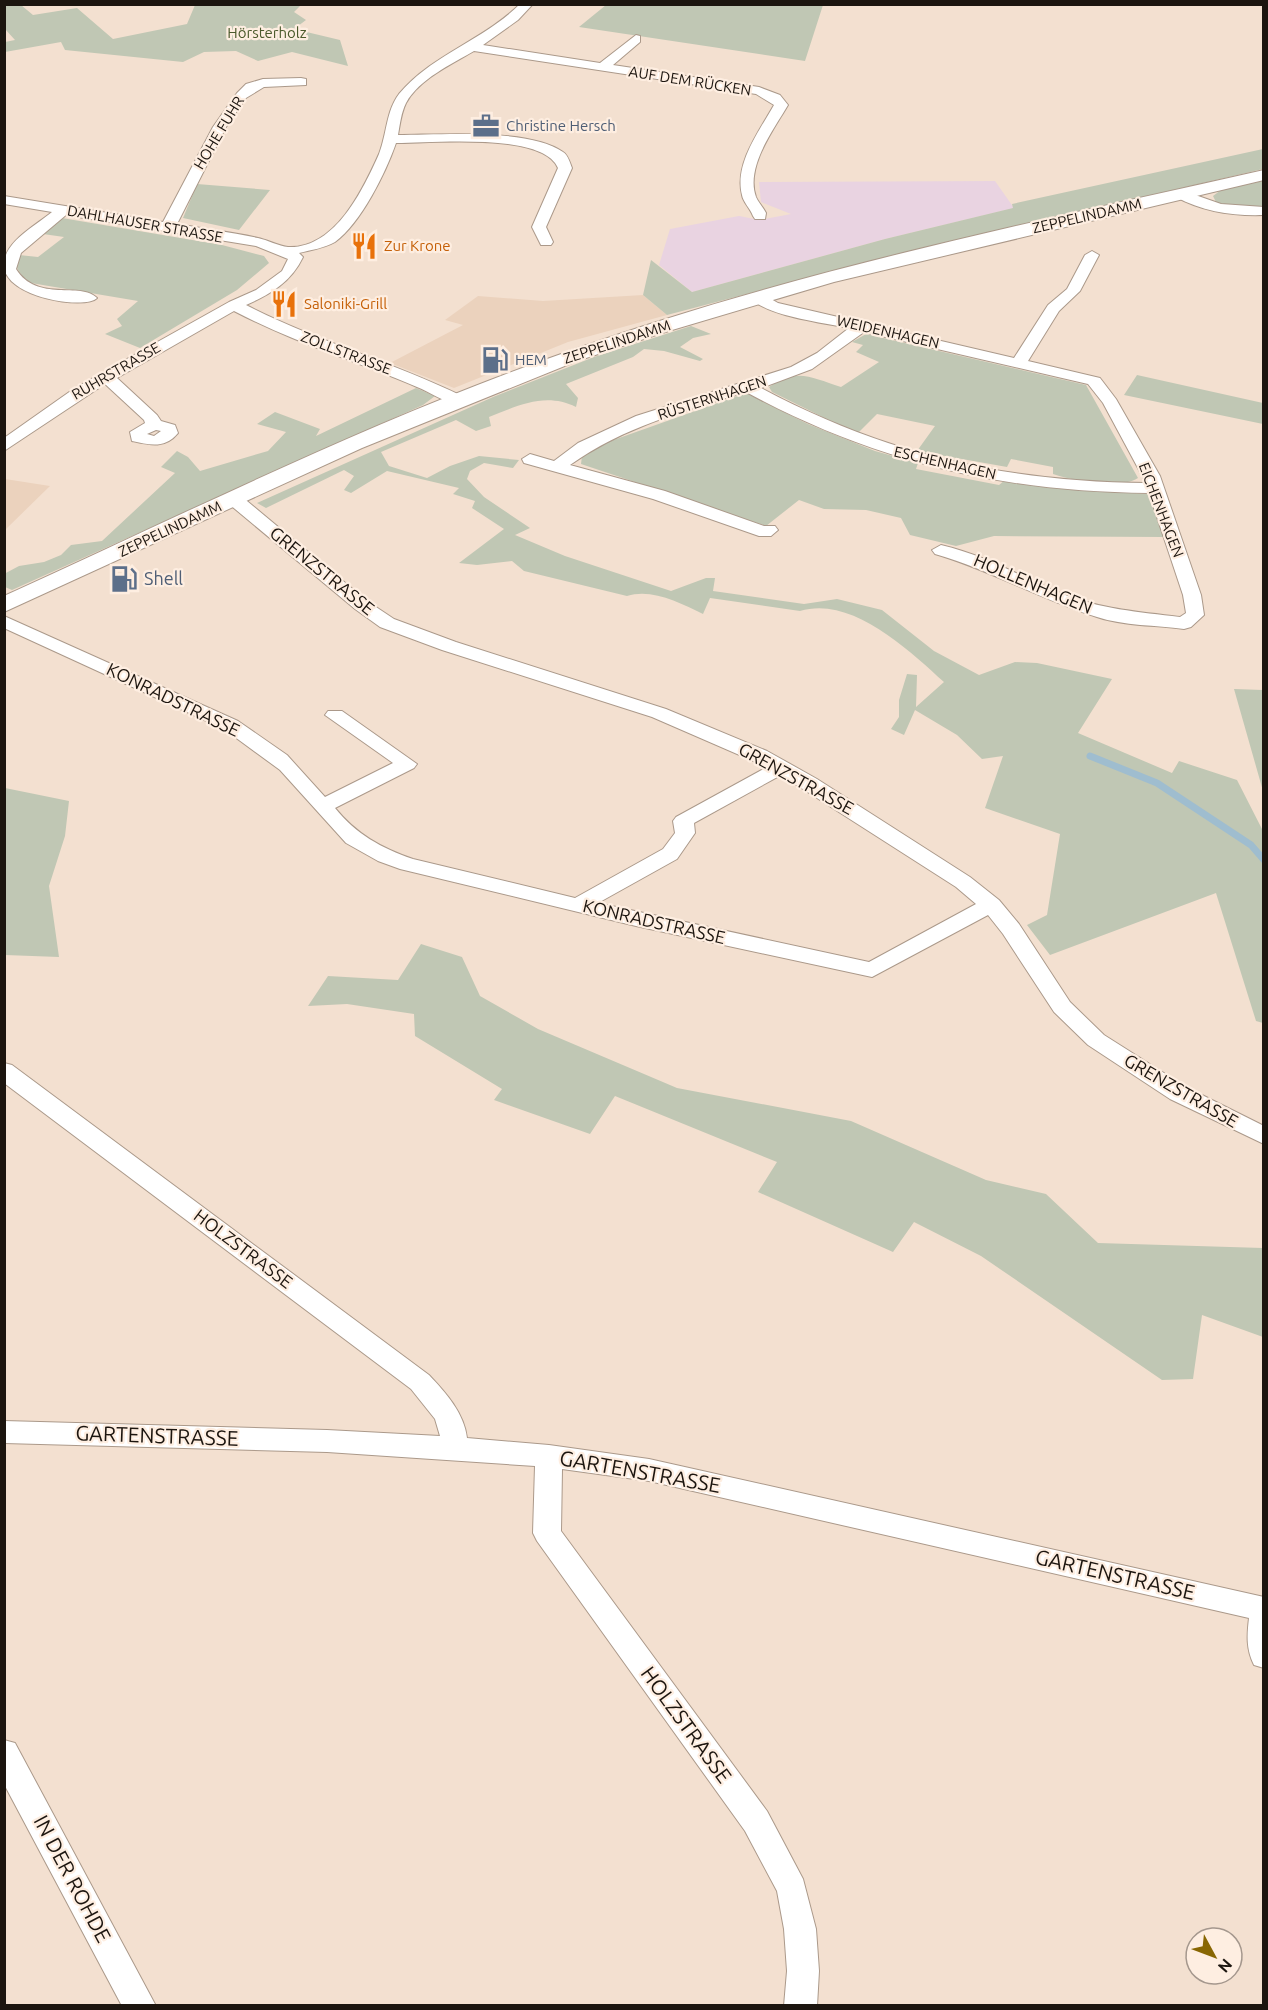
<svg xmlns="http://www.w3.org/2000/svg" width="1268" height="2010" viewBox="0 0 1268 2010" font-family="Ubuntu,sans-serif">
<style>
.built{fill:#ebd2bd}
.industrial{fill:#e9d3e1}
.green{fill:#c0c7b4}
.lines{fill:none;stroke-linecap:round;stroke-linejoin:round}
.stream{stroke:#9fbdcf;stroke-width:7}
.minor-casing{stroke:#ab998a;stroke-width:2}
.major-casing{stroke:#ab998a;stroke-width:2}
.minor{fill:#fff;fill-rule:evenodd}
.major{fill:#fff;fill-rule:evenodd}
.labels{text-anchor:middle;stroke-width:4.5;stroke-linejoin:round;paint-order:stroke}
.far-park-label{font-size:15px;fill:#4b5a2c;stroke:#feeee1}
.far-street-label{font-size:15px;fill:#1c150f;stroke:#feeee1}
.far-service-label{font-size:15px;fill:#4e5e75;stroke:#feeee1;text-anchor:start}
.far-food-label{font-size:15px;fill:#c56008;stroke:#feeee1;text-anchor:start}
.street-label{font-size:18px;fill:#1c150f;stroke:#feeee1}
.service-label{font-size:18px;fill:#4e5e75;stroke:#feeee1;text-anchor:start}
.near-street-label{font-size:21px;fill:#1c150f;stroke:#feeee1}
</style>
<rect width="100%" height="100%" fill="#f3e0d0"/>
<path class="built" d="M643,295L667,315L568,342L454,388L390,363L463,325L445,320L478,296L543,301Z
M5,479L50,486L5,530L4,479Z"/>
<path class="industrial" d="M995,181L1014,208L885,239L692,292L659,265L670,229L739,216L760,220L791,214L761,202L759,182Z"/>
<path class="green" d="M5,4L21,5L33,15L77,8L113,39L187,24L195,5H301L294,12L306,20L294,29L340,40L348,66L292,52L258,61L236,51L204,52L183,62L65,50L61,42L5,52V42L15,40L5,29Z
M606,5H823L805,61L579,27Z
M1263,149V169L903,253L667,315L643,295L651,260L692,292L885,239L1013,208L1012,204Z
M1263,181V207L1218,206L1213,196L1221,190Z
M197,184L270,190L239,230L183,218Z
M62,218L222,245L264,256L269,263L237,290L140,348L105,334L122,326L117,319L138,301L25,282L17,268L19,255L38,257L64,237L43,234Z
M691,326L711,334L693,338L680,347L703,359L700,361L664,351L644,349L633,357L566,384L578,398L576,407C546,392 519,405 489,417L491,426L476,431L456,420L381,452L389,466L427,478L450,466L479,456L519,460L513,468L484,463L470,471L467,479L484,497L530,528L515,535L565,556L671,591L706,578H715L713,591L804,604L837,599L882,610L934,651L979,675L1015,662L1037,663L1112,679L1078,733L1172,773L1179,761L1237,780L1263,831V1023L1256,1021L1216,893L1050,955L1027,925L1047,915L1060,834L985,808L1003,756L982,759L957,735L915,710L904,735L891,729L899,717V700L907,674L917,675L916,707L944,682C909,650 851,595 800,611L710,598L703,614C680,603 652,588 627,596L524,571L512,561L477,565L459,563L504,529L472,508L475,501L453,494L459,488L387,471L351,493L344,490L354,476L344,470L266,508L257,503L493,397L594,357Z
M866,334L1086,385L1138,478C1119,490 1074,481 1053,474V467L1011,459L1007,467L917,451L935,426L877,414L857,434L772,392L769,387C797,367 812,378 841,387L879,362L856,352L863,345L852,342Z
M1137,375L1263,403V424L1124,395Z
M416,388L435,396L423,405L12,590L5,587L4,574L19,566L44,562L61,555L71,545L102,541L175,473L161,467L177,451L188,457L200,471L268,451L286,432L257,424L275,412L320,429L316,436Z
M746,393L808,424L875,451L918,463L916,469L999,485L1005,480L1066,489L1150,494L1164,537L994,536L956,546L910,535L901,518L866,510L824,509L799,500L766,526L581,464L582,456L605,443Z
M1234,689L1263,690V791Z
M5,788L69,801L65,836L49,886L59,957L5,955Z
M421,944L462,957L480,996L538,1029L677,1088L851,1121L986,1180L1046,1194L1098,1243L1263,1248V1337L1202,1315L1193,1379L1162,1380L981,1256L914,1222L893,1252L758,1192L777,1162L615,1096L590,1134L494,1100L502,1089L415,1036L414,1014L347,1004L308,1006L328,976L398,980Z"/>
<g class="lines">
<path class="stream" d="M1090,756L1157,783L1251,845L1264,860"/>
<defs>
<path id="minor" d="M520,4H533L518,20L483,45L600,63L636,35L640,36V42L613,65L759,87L780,95L788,105C774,129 745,167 756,197C758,202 763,207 766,213L765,219H755L753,216C750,208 743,202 742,195C734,164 760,130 774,105L756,94L474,51C452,64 419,79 406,103C401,113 400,124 398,135C440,135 530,128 563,152C568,155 570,163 572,168L546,227L553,242L551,245H541L532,227L558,168C543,132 432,143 396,143C386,172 361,223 335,242C325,248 311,250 299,253L303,257C291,282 271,294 246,305C316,341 393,362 464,397L466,400L464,403C449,407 431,392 417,387C356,361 293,342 234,311L117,378L157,415L161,421L175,425L178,433C165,449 150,445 132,441L130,432L145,423L144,420L105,384L4,451V438L75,388L229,302L256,290L282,271L288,259L256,246L66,215L21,253L16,269C37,303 81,281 97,298C86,310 4,298 4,265C4,242 35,226 52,212L4,204V196L163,222L213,127L237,93L246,84L263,79L301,78L306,79V85L264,87L246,98L226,127L177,224C204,229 231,232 258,238C267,240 279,246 288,247C335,249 363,190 379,154C387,134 386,111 399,94C431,55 484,40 520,4ZM156,430L161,431L154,436L147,434Z
M1181,190L1221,204L1264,207V215C1233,216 1204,212 1176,197V191Z
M1092,251L1099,255L1080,291L1059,311L1028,361L1100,378L1116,399L1160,476L1201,595L1204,615L1191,627L1184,629C1156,625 1124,626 1097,617C1041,600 991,570 935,554L932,550L941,545C987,556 1017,575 1060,593C1099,609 1139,612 1180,617L1186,613L1183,595L1149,493C1003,492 875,462 746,392C684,411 623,427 570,465L665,491L764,526H775L778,530L771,536H759L653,499L524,463L522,459L530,454L554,461L578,443L636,416L791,367L817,353L849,328C825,323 766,316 751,298L754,295H764L778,303L1014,358L1048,305L1067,289L1085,255ZM864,332L1088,384L1103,403L1146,483C1006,482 884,454 761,388L812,369Z
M235,495L241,496L367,601L394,619L456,642L666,709L767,751L817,779L970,877L999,900L1019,924L1070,1002L1104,1035L1186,1087L1264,1126V1144L1170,1099L1088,1045L1054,1012L1003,934L988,915L872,977L636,926L400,869L378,861L346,843L280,770L224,729L4,628V616L238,721L287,755L325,797L393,763L325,715L328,711H342L417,764L414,768L335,808C356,834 381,848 413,859L575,898L663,849L675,833L673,821L676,817L767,767L652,717L442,650L380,627L355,609L229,504L226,500L229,496ZM781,775L956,887L976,904L869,962L598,903L677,859L695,833L694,823Z
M4,1063L12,1065L429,1375C446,1393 464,1413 467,1438L549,1445L649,1459L1264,1597V1668L1254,1665C1246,1649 1247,1635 1249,1618L649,1481L562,1469L561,1531L767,1811L803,1879L816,1929L819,1971L817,2006H784L787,1971L784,1929L777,1891L745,1831L537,1541L533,1533L535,1466L327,1452L4,1443V1421L327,1430L440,1436L435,1419L411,1389L4,1083Z
M4,1740L15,1743L156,2006H122L4,1784Z"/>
<path id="major" d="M1264,170V180L834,282L662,333L577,361L362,448L4,612V596C189,512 372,420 564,353C791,272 1029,223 1264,170Z"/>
</defs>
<use href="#minor" class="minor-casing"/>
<use href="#major" class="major-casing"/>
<use href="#minor" class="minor"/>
<use href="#major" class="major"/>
</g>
<defs>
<symbol id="office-bare" viewBox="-9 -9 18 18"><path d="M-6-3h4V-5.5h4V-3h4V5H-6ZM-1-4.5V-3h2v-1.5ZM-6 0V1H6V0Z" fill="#5c6f8a" stroke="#feeee1" stroke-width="2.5" paint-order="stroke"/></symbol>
<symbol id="restaurant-bare" viewBox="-9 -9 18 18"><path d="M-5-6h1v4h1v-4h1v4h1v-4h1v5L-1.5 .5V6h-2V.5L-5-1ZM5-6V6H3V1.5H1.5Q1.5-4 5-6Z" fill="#e8710a" stroke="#feeee1" stroke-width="2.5" paint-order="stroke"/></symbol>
<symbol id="fuel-bare" viewBox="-9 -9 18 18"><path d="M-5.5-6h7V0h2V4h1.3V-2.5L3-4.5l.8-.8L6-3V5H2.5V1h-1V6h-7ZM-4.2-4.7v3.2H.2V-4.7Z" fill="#5c6f8a" stroke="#feeee1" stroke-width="2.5" paint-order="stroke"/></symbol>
</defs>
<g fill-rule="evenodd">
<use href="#office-bare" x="467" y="107" width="38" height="38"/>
<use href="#restaurant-bare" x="345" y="227" width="38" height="38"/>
<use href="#restaurant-bare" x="265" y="285" width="38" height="38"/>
<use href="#fuel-bare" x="476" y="341" width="38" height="38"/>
<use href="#fuel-bare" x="105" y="560" width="38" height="38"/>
</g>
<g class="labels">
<g class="far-park-label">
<text x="267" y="38">Hörsterholz</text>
</g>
<g class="far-street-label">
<text transform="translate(690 81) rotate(9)" y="5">AUF DEM RÜCKEN</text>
<text transform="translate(219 133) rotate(-59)" y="5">HOHE FUHR</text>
<text transform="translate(1087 216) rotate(-13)" y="5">ZEPPELINDAMM</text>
<text transform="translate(145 224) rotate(10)" y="5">DAHLHAUSER STRASSE</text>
<text transform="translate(888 332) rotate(13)" y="5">WEIDENHAGEN</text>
<text transform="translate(617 342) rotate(-18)" y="5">ZEPPELINDAMM</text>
<text transform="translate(346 353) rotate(21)" y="5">ZOLLSTRASSE</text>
<text transform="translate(116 371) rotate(-30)" y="5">RUHRSTRASSE</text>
<text transform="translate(712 398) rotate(-18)" y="5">RÜSTERNHAGEN</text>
<text transform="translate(945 463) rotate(13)" y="5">ESCHENHAGEN</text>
<text transform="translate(1161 510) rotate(69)" y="5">EICHENHAGEN</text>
<text transform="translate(170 529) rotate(-25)" y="5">ZEPPELINDAMM</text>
</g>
<g class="far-service-label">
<text x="506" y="131">Christine Hersch</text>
<text x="515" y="365">HEM</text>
</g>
<g class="far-food-label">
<text x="384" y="251">Zur Krone</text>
<text x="304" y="309">Saloniki-Grill</text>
</g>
<g class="street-label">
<text transform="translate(322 571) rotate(39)" y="6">GRENZSTRASSE</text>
<text transform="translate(1033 584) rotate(23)" y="6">HOLLENHAGEN</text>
<text transform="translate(173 700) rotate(26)" y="6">KONRADSTRASSE</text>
<text transform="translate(796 779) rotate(29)" y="6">GRENZSTRASSE</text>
<text transform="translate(654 922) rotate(13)" y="6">KONRADSTRASSE</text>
<text transform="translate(1181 1091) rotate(30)" y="6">GRENZSTRASSE</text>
<text transform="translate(243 1249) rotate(37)" y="6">HOLZSTRASSE</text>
</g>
<g class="service-label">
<text x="144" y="585">Shell</text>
</g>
<g class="near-street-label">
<text transform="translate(157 1436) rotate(2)" y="7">GARTENSTRASSE</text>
<text transform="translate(640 1472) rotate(10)" y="7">GARTENSTRASSE</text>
<text transform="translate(1115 1575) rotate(13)" y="7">GARTENSTRASSE</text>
<text transform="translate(686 1725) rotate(54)" y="7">HOLZSTRASSE</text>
<text transform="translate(72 1879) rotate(62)" y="7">IN DER ROHDE</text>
</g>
</g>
<rect width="1268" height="2010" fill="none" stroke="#1c150f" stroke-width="12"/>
<g transform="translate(1214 1956) rotate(131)"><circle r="28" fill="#feeee1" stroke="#a4978d" stroke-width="1.5"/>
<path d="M0-4.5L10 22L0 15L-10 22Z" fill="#886602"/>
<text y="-9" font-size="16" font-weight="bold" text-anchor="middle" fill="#1c150f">N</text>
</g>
</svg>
